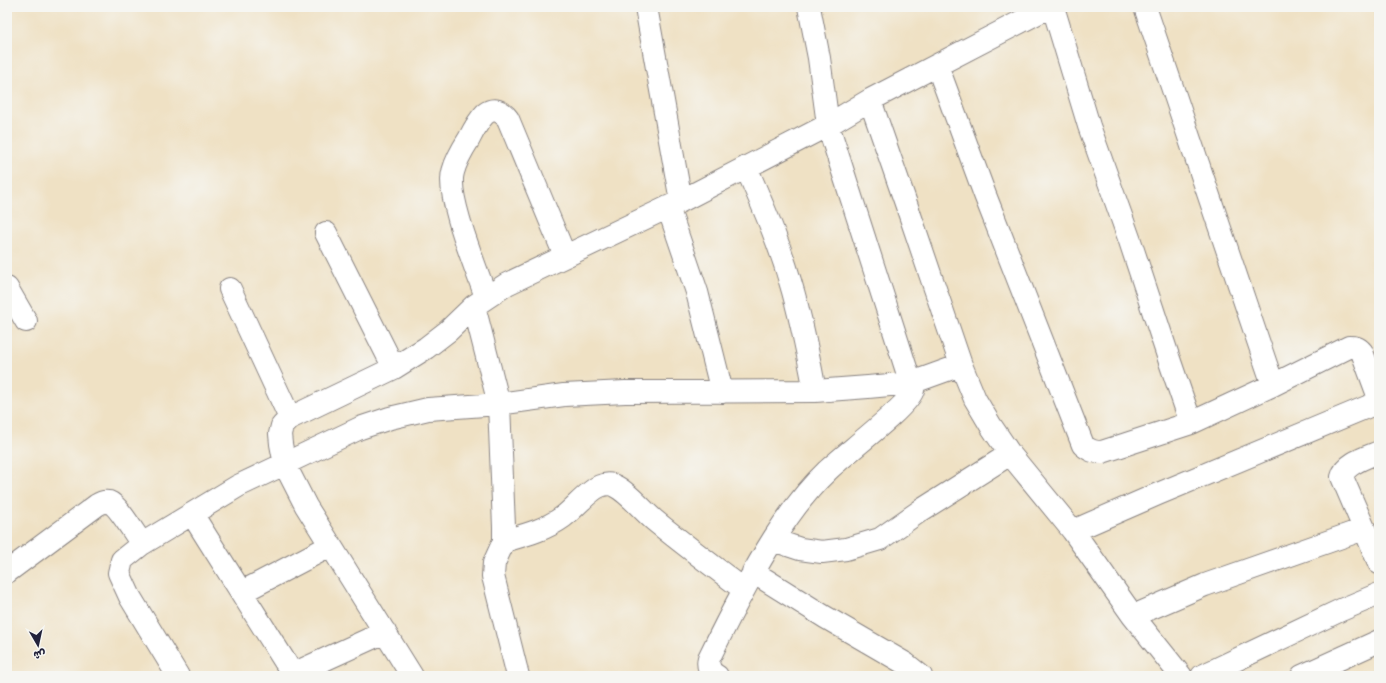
<svg xmlns="http://www.w3.org/2000/svg" width="1386" height="683" viewBox="0 0 1386 683" font-family="'Shantell Sans','Playpen Sans Arabic',sans-serif">
<style>
.lines{fill:none;stroke-linecap:round;stroke-linejoin:round}
.minor-casing{stroke:#888280;stroke-width:24}
.minor{stroke:#fff;stroke-width:22}
</style>
<rect width="100%" height="100%" fill="#f6f6f2"/>
<filter id="ink" filterUnits="userSpaceOnUse"><feTurbulence type="fractalNoise" baseFrequency=".025" numOctaves="2"/><feDisplacementMap in="SourceGraphic" scale="8" xChannelSelector="R" yChannelSelector="G"/><feConvolveMatrix kernelMatrix="1 2 1 2 8 2 1 2 1" color-interpolation-filters="sRGB"/></filter>
<filter id="wash" filterUnits="userSpaceOnUse"><feTurbulence type="fractalNoise" baseFrequency=".012" numOctaves="4" result="noise"/><feDisplacementMap in="SourceGraphic" scale="16" xChannelSelector="R" yChannelSelector="G"/><feGaussianBlur stdDeviation="0.9" result="paint"/><feColorMatrix in="noise" values="0 0 0 0 0 0 0 0 0 0 0 0 0 0 0 0 0 1.4 0 .05"/><feComposite in="paint" operator="in"/></filter>
<g filter="url(#wash)">
<rect width="100%" height="100%" fill="#efe1c4"/>
</g>
<g filter="url(#ink)">
<g class="lines">
<defs>
<path id="minor" d="M646,7L681,201
M1145,7L1273,385
M937,65L985,195L1083,445C1090,451 1094,452 1102,452L1191,423L1169,359L1130,241L1089,126L1053,7
M870,100L911,218L961,365L975,399L991,426L1010,454L1073,531L1133,616L1181,676
M746,167C762,204 779,242 790,281C801,317 808,354 815,391
M668,207L697,292L722,392
M326,233L394,368
M7,288L26,321
M230,289L290,418L394,368L426,348L448,331L474,306L507,284L681,201L828,125L870,100L1049,7
M486,297C477,270 446,197 453,172C456,160 462,150 469,139C473,131 478,121 485,114C494,107 502,111 508,119L565,256
M474,306L499,404L564,395L625,392L815,391L868,387L911,383L961,365
M290,418L282,426L280,434L281,444L285,465L306,506L412,676
M1191,423L1273,385L1349,347C1355,347 1358,347 1362,352L1379,398
M1379,452C1367,457 1345,463 1342,477L1379,563
M192,514L294,676
M1073,531L1158,494L1379,402
M773,540L800,549L822,552L846,549L880,539L920,511L1010,454
M504,541C525,535 545,530 563,517C574,509 588,491 600,486C605,484 610,483 615,486C628,492 642,510 654,520C683,544 713,566 743,589
M142,544L122,560L119,573L130,597L178,676
M7,572L97,505C100,503 105,501 109,502C118,505 136,536 142,544L238,486L360,428L390,418L428,409L499,404L504,527V541L494,563L493,576L518,676
M753,572L825,617L906,664L921,676
M242,592L330,546
M1133,616L1205,585L1364,529
M293,674L385,632
M717,676C709,672 707,665 709,658C729,617 750,576 774,538C790,513 806,491 827,471C842,456 910,405 913,390L828,125L819,58L809,7
M1202,676L1341,610L1379,594
M1302,676L1379,641"/>
</defs>
<use href="#minor" class="minor-casing"/>
<use href="#minor" class="minor"/>
</g>
</g>
<rect width="1386" height="683" fill="none" stroke="#f6f6f2" stroke-width="24"/>
<g transform="translate(38 645) rotate(171)" stroke="#f6f6f2" stroke-width="3" paint-order="stroke">
<path d="M0-3L7 15L0 10L-7 15Z" fill="#22223b"/>
<text y="-6" font-size="11" font-weight="bold" text-anchor="middle" fill="#22223b">ش</text>
</g>
</svg>
